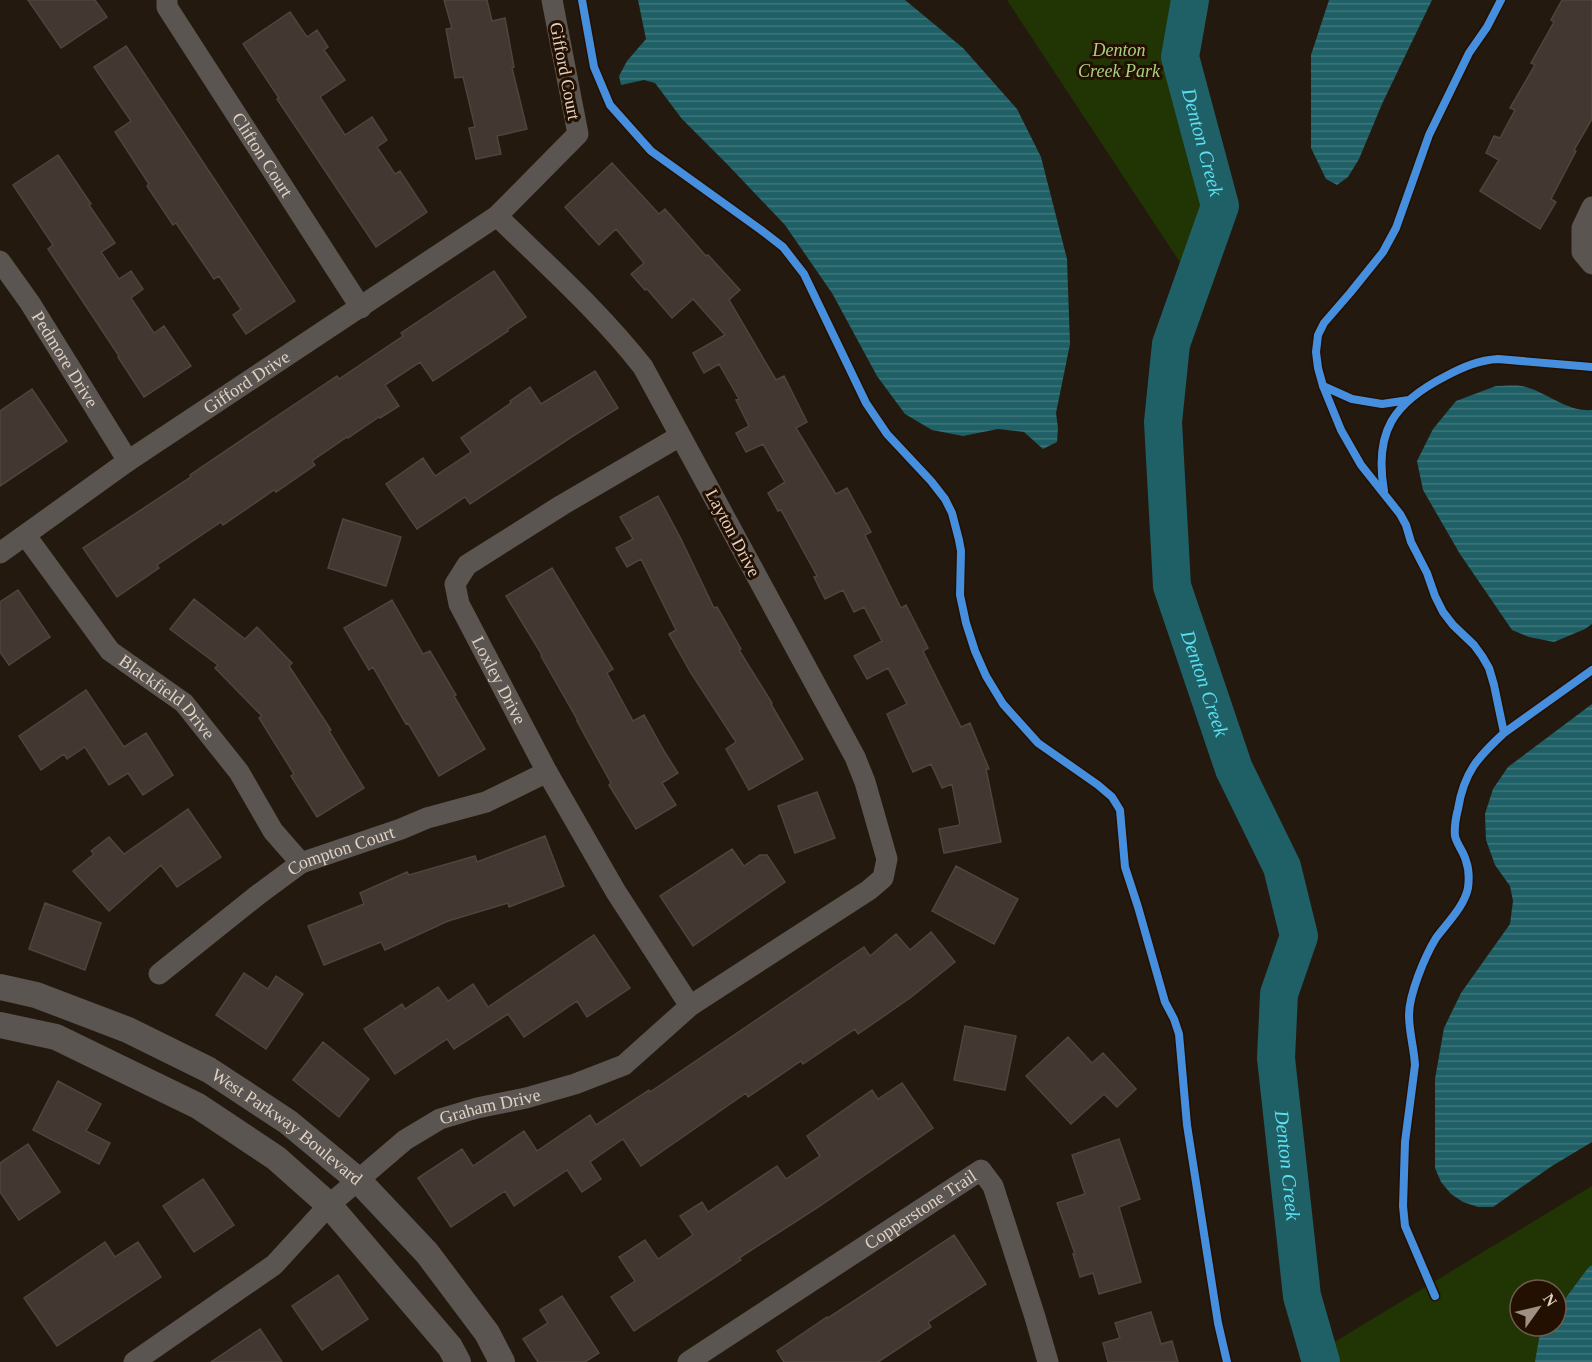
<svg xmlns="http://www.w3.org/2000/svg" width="1592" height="1362" viewBox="0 0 1592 1362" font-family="Georgia,serif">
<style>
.park{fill:#213504;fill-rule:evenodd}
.water{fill:url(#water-rules)}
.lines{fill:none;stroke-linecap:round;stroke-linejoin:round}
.river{stroke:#1f5f66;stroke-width:38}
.building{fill:#423731;stroke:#4f443e;stroke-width:1.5}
.minor{stroke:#5b5551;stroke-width:21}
.tertiary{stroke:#5b5551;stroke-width:26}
.cycleway-casing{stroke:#241000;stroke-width:11}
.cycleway{stroke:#468fdf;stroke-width:8}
.labels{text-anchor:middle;stroke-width:6;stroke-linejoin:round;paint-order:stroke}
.park-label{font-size:18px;font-style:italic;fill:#a6d180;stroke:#241000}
.street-label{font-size:18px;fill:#dfd1c4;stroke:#241000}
.water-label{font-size:20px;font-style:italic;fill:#5ce1f3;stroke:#241000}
</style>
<defs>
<pattern id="water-rules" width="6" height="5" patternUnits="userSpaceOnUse" patternTransform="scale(1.5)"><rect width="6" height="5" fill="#1f5f66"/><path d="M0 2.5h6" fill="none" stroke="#3f757a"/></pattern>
</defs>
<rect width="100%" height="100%" fill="#24190e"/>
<path class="park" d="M1007,0H1190L1180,57L1220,206L1193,282Z
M1592,1186V1362H1321L1318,1352ZM1520,1290H1556V1326H1520Z"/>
<path class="water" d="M638,0H905L963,48L1017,109L1041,157L1067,259L1070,344L1056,413L1058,428L1057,442L1043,449L1024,432L998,429L963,436L932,430L905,414L877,376L832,293L785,225L727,164L682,119L655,83L644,80L621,85L619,76L627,61L646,39Z
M1329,0H1432L1382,104L1359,159L1348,177L1337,185L1326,179L1311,148V55Z
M1496,386C1506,386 1520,384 1529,388C1550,395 1569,412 1592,410V624L1585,629L1554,642L1529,637L1512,630L1460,554L1423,490L1417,461L1433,429L1456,401Z
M1592,704V1142L1552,1166L1493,1207H1478L1463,1202L1451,1194L1441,1182L1435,1168V1079L1444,1028L1461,993L1510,924L1513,901L1510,886L1495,865L1486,840L1485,814L1493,789L1508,767Z
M1592,1265V1362H1535L1540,1333L1545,1326H1556V1311L1588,1268Z"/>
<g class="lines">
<path class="river" id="s1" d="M1190,0L1180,57L1220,206L1171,344L1163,422L1172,586L1234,769L1282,867L1299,936L1279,994L1276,1058L1302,1296L1321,1362"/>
</g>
<path class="building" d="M28,0H95L107,17L61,48Z
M444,0H487L492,21L505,18L514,67L512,68L527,129L497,136L501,154L476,159L469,128L475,127L463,77L455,78L446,29L452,28Z
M1562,0H1592V119L1574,150L1576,151L1551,199L1556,202L1540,229L1480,191L1499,160L1486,153L1494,136L1500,138L1515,110L1510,108L1535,65L1531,63L1554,22L1551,20Z
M290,12L307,37L317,30L328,47L324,50L345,80L320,97L345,135L372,117L387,140L377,147L395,174L400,171L427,212L376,247L277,99L279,98L243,44Z
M126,46L295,301L246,334L233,315L241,309L219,276L214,279L176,223L173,225L147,186L149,184L115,132L131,121L94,67Z
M58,155L91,204L89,205L115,243L101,252L119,279L131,271L143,289L131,298L154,333L164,326L191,366L144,397L118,357L119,356L48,249L53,245L13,185Z
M612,163L659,214L665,209L706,256L708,255L740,290L729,300L776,380L784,376L807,422L796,428L836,494L847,488L871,532L865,535L901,608L906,605L928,648L923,651L961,727L970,723L989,769H986L1001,842L944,853L939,829L960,825L952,784L942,788L931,764L913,772L887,714L907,704L888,668L867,679L854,656L882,641L864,607L854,612L843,590L825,599L814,577L817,576L781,510L778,511L768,493L785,482L763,444L746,452L736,433L749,426L736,400L739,399L719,364L704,373L693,353L725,335L693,299L672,318L647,289L645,290L631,274L644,263L616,229L599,245L565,207Z
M494,271L526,317L508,329V331L433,381L420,362L385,385L399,406L380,418L379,417L348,438L347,437L312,461L315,465L276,492L274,490L223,525L221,522L157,565L159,568L117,597L83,548L191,477L190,475L280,414L337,376L339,379L403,336L401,333Z
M595,371L618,408L573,436L470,504L465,497L417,529L386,484L423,458L435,476L471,452L461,438L511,403L510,401L530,387L541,404Z
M32,389L67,441L0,486V411Z
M658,496L681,539L714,608L717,607L741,649L739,650L772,703L771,704L803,759L749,790L726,749L736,742L691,673L669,634L676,630L641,559L627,567L616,548L633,539L620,517Z
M343,519L401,537L386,586L328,568Z
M552,568L613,669L607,673L633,721L644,715L664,751L678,773L662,783L676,805L636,829L609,785L611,783L577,721H578L541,656L542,655L506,596Z
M18,590L50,637L9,665L0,652V602Z
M194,599L245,639L257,627L292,663L289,666L331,730L329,731L364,788L317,817L291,776L294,774L259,718L262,716L215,668L218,665L170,629Z
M392,600L423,654L430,651L456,695L454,696L485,749L439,776L408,723L406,724L373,667L369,670L344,628Z
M86,690L124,747L146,733L173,775L143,795L128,773L109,785L85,747L67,759L64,754L41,770L19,736Z
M817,792L835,838L795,853L778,806Z
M188,809L221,857L177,887L161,865L109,911L73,871L94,854L91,851L109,837L124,854Z
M545,836L564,886L509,907L508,903L448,921L385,950L381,942L324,965L308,926L364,904L360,893L407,872L409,875L475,856L477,862Z
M732,849L744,866L760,855H767L785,882L693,946L660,896Z
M956,866L1018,899L994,944L932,911Z
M45,903L101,923L85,970L29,949Z
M931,932L955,962L910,998L858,1034L855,1029L803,1064L801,1061L748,1097L746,1093L641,1166L623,1139L590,1162L601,1179L582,1192L567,1170L514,1206L505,1191L451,1227L418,1178L462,1149L473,1166L524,1131L537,1151L590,1115L596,1125L649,1090L650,1092L864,947L870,956L896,934L910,950Z
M594,935L630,988L587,1017L577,1001L524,1037L508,1014L454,1049L447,1039L395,1074L364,1029L402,1004L405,1009L438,987L448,1001L473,984L488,1007Z
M244,973L268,989L276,976L303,994L266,1049L216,1015Z
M965,1026L1016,1036L1005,1090L954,1080Z
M1068,1037L1092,1063L1103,1053L1136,1089L1117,1107L1104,1094L1071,1124L1026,1076Z
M323,1042L369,1079L339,1117L293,1080Z
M58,1081L101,1104L86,1131L110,1143L99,1164L33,1130Z
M902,1083L933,1128L820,1206L739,1258L741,1260L634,1331L611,1297L635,1281L619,1257L645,1240L658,1259L693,1235L680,1216L702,1202L708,1212L777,1166L786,1179L820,1156L807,1136L872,1090L878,1099Z
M1119,1139L1140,1199L1119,1207L1141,1282L1099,1294L1093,1273L1080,1277L1073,1254H1075L1057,1203L1085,1194L1072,1155Z
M28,1144L60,1192L19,1220L0,1192V1163Z
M203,1179L234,1225L194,1252L163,1206Z
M954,1235L986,1284L928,1322L931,1327L878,1362H784L777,1351L827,1317L828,1318Z
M105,1242L115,1257L138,1242L161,1277L57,1346L24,1298Z
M338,1275L368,1319L322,1350L292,1306Z
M562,1296L599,1353L585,1362H538L523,1339L548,1323L540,1310Z
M1151,1312L1161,1344L1172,1341L1178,1362H1108L1103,1343L1120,1338L1115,1323Z
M260,1329L282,1362H211Z"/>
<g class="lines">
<g class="minor">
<path id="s2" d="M167,0V7L361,308"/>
<path d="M1592,207L1582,228V252L1592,264"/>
<path id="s3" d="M0,261L30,303L128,461"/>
<path id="s4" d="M680,436L562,505L467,565L455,584L459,604L547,772L616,892L690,1006"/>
<path id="s5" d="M26,536L110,651L184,703L239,772L273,831L301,863"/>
<path id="s6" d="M0,553L128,461L497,216L578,134L552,0"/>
<path id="s7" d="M159,974L259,894L301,863L401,829L427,818L486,802L547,772"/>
<path id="s8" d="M134,1362L274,1265L329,1205L405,1140L440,1119L477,1108L526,1098L575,1084L624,1065L690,1006L869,890L883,878L887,859L865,782L855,757L643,367C600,312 547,265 497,216"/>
<path id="s9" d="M688,1362L981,1170L993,1186L1035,1317L1048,1362"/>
</g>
<g class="tertiary">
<path id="s10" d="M0,987L36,995L128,1030L209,1070L288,1122L358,1180L427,1253L487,1333L502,1362"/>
<path d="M0,1025L56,1037L198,1106L276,1158L329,1205L450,1347L458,1362"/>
</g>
<defs>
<path id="cycleway" d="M582,0L594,67L610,105L651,151L761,230L783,247L804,274L866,403L887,434L931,481L945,499L952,513L959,540L961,551L960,595L966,623L975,651L986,676L1003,704L1038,743L1098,785L1112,797L1120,810L1125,867L1138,907L1165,1002L1174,1019L1179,1034L1187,1125L1218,1323L1227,1362
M1323,386L1352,399L1382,404L1409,400
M1384,491C1374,432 1393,403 1446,376C1463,367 1479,360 1498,359L1592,367
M1504,733L1592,670
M1435,1296L1405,1226L1403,1206L1405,1142L1415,1065C1414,1048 1409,1032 1409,1015C1409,994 1425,956 1436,938C1447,923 1464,907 1468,888C1469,880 1469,869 1466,861C1464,852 1457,845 1455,836C1454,827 1456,817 1458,809C1464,772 1478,757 1504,733L1494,685L1489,668L1482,656L1474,645L1453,625L1443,612L1435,596L1427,573L1411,542L1406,525L1400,514L1361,465L1341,430L1323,386L1318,368L1316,352L1318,335L1324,323L1350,293L1383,252L1396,228L1429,135L1469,53L1487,27L1501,0"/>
</defs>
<use href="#cycleway" class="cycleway-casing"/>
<use href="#cycleway" class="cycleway"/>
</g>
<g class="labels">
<g class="park-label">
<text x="1119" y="56">Denton<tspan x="1119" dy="21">Creek Park</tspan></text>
</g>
<g class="street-label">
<text transform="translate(565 71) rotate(79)" y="6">Gifford Court</text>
<text dy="6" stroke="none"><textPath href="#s2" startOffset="183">Clifton Court</textPath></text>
<text dy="6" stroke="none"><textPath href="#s3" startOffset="118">Pedmore Drive</textPath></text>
<text dy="6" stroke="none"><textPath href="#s6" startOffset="300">Gifford Drive</textPath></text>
<text transform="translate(733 533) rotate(62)" y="6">Layton Drive</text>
<text dy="6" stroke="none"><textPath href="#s4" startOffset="378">Loxley Drive</textPath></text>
<text dy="6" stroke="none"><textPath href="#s5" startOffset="216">Blackfield Drive</textPath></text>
<text dy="6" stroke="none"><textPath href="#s7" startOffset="222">Compton Court</textPath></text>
<text dy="6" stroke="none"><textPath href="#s8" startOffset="444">Graham Drive</textPath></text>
<text dy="6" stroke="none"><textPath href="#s10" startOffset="322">West Parkway Boulevard</textPath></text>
<text dy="6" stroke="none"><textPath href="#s9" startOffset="278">Copperstone Trail</textPath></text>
</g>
<g class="water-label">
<text dy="7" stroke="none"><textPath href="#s1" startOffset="146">Denton Creek</textPath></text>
<text dy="7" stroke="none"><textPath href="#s1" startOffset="704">Denton Creek</textPath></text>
<text dy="7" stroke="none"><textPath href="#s1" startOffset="1208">Denton Creek</textPath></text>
</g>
</g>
<g transform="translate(1538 1308) rotate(56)"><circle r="28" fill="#241000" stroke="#6f5d4e" stroke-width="1.5"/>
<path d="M0-4.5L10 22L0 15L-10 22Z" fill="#9e9184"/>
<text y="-9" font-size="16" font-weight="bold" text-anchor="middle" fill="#dfd1c4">N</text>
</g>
</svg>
